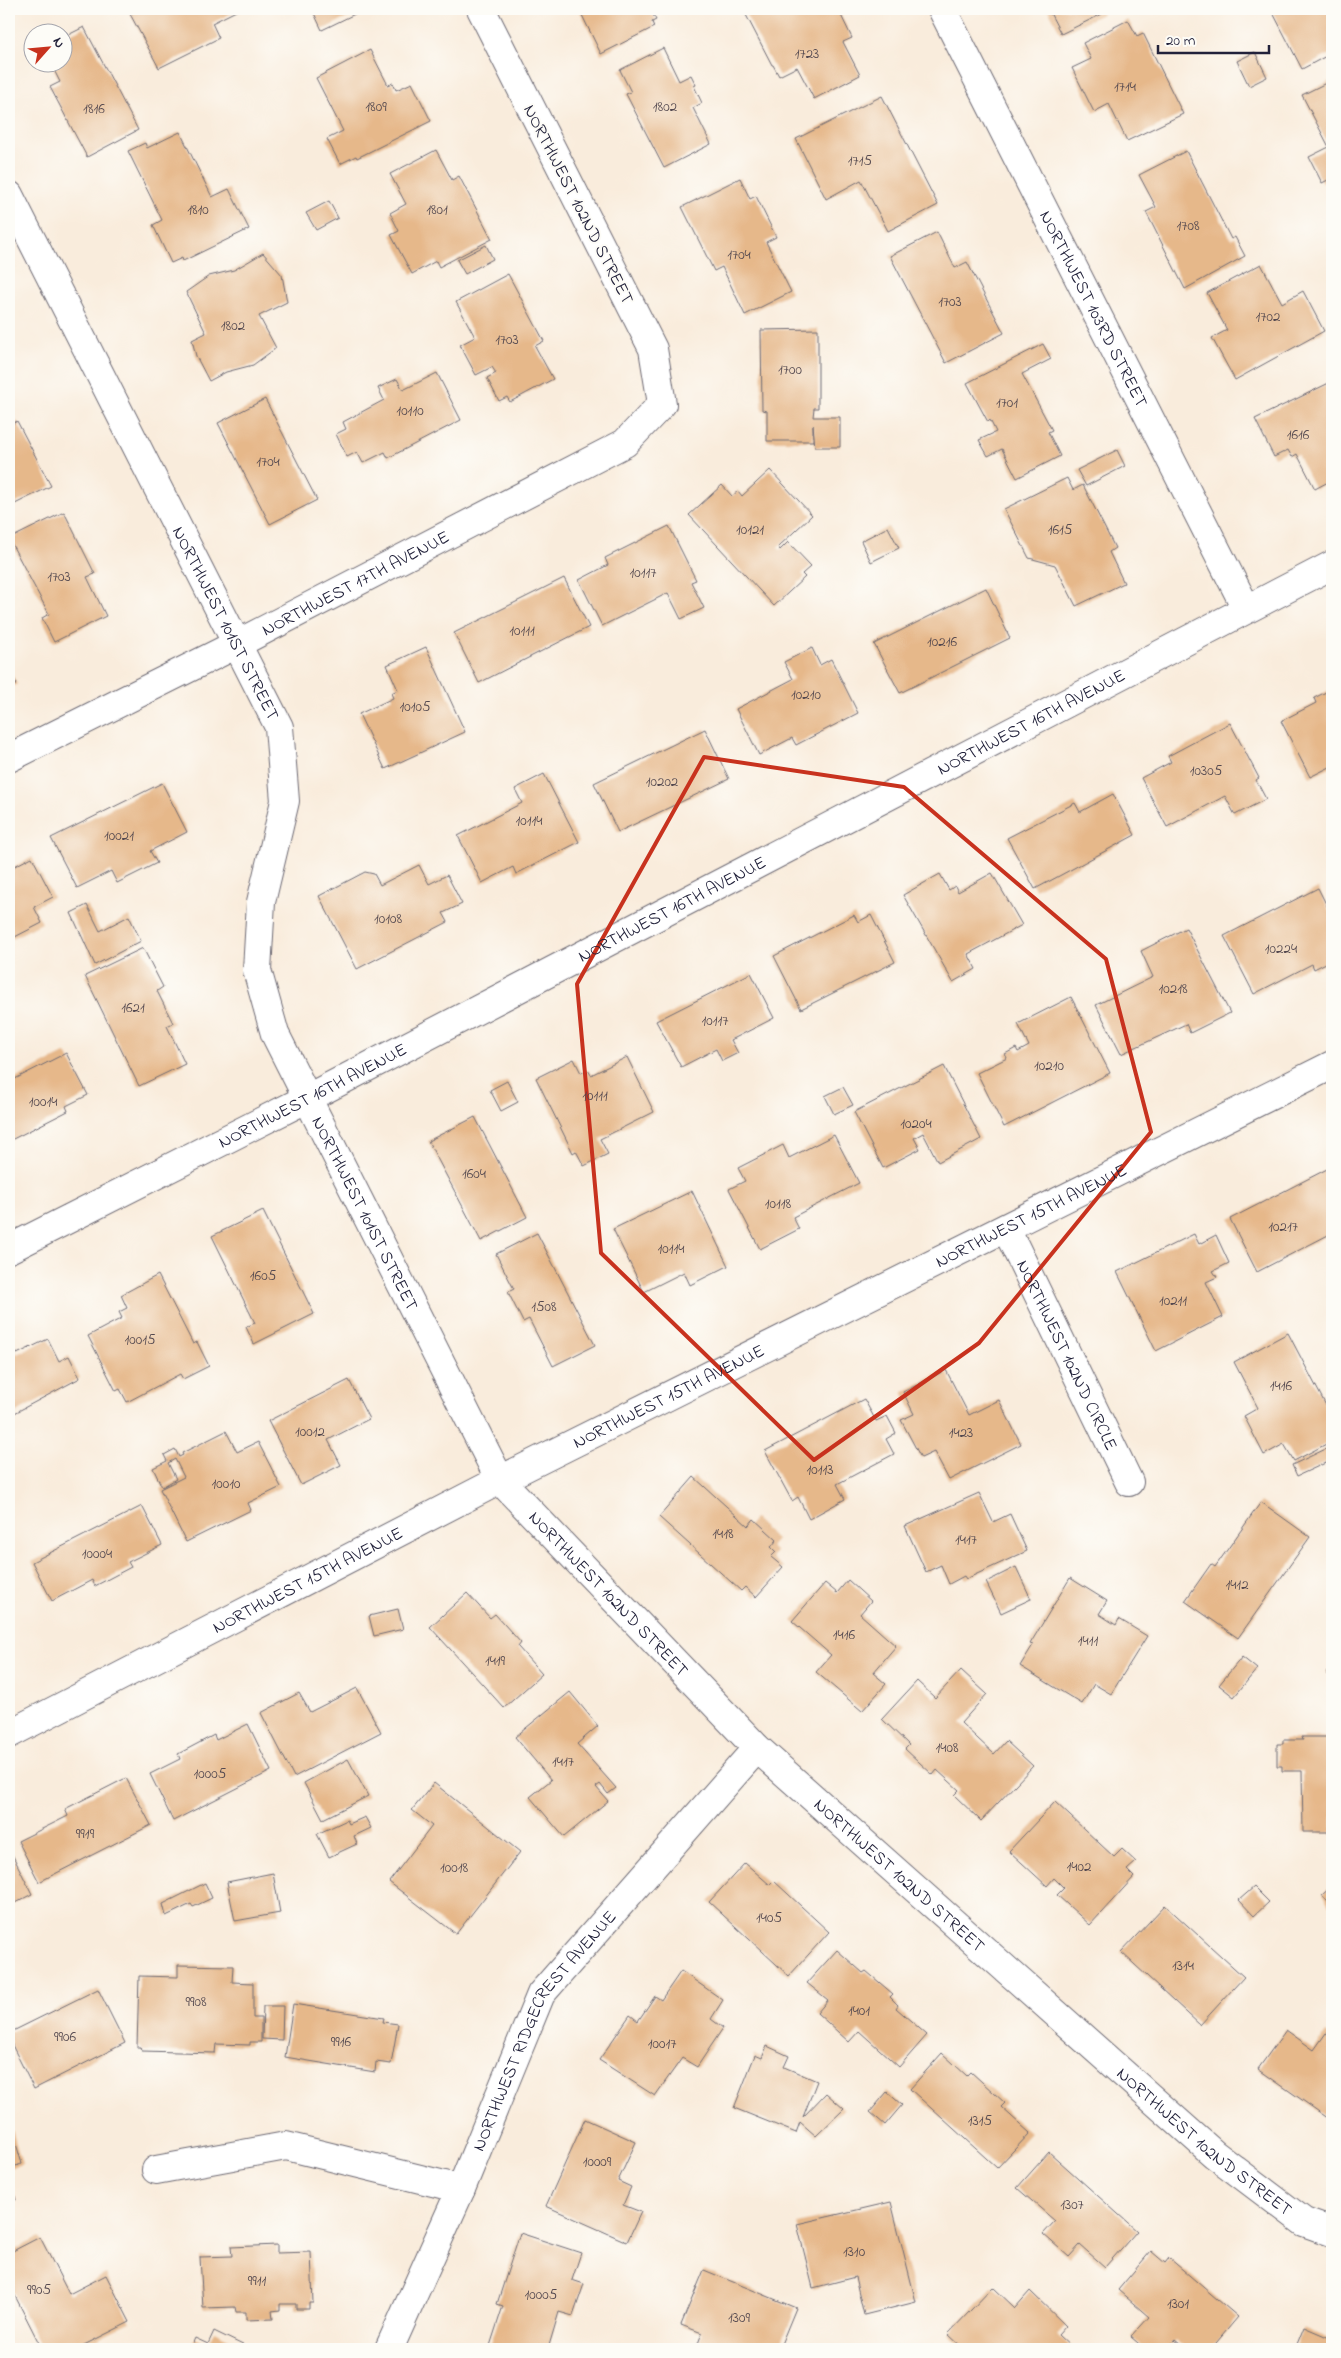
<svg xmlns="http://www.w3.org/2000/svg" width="1341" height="2358" viewBox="0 0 1341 2358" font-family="'Indie Flower',sans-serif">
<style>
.building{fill:#e6b88a}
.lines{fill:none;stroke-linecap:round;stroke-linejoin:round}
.minor-casing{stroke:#6d6973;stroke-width:30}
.minor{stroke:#fff;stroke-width:28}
.marked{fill:none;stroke:#c8321e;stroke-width:4;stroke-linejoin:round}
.labels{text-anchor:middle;stroke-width:4;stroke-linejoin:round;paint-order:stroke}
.number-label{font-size:15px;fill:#53484f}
.street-label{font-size:18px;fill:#22223b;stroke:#fdfcf7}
</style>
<rect width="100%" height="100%" fill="#fdfcf7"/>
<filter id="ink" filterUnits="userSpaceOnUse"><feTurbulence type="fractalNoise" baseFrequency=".02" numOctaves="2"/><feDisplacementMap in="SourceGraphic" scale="10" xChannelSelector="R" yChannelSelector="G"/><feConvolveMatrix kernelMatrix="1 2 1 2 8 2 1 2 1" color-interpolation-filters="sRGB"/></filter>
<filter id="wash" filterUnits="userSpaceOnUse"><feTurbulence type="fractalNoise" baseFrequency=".0096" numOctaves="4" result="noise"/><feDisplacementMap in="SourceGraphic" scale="20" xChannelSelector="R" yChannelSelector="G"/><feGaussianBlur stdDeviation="1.12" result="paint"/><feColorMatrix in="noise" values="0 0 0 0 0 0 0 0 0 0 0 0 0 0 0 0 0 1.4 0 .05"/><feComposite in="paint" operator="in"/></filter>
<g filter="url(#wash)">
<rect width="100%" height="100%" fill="#f9ecdc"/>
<g id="blocks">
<path class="building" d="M140,9H240L212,23L219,38L159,68L130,14Z
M312,9H365L322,30Z
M579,9H650L656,20L652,22L654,27L601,54Z
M754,9H838L852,38L843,42L860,75L814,99L797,67L779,76L773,65H772L745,13Z
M1048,9H1099L1102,14L1061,34Z
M1271,9H1328L1332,17V53L1302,69Z
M1128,20L1137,36L1143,33L1183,114L1127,141L1109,104L1094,112L1072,68L1091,59L1083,43Z
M84,27L138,130L87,157L50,87L60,82L50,62H62V38Z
M663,48L679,81L691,75L696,85L694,86L702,103L693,108L711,144L664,168L626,94L631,92L620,70Z
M370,50L388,85L393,83L396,90L412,83L431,121L357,158L356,156L340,164L327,139L343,131L316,78Z
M1255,52L1267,77L1249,86L1237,61Z
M1332,80V178L1322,183L1309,157L1329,147L1302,95Z
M882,96L938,205L888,231L861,180L826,199L796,139Z
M180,132L212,197L229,189L249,229L183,261L182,258L171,263L153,225L162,220L128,151L145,143L147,148Z
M436,150L452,180L459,176L492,239L439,267L436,261L412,274L391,235L399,231L390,213L406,204L390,174Z
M1186,151L1231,239L1235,237L1245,256L1185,289L1146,212L1156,207L1139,175Z
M740,178L750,199L756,196L776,237L766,242L791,292L745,315L722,267L714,271L682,207Z
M329,201L338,218L316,230L306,213Z
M937,232L955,268L967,262L1004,333L946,363L890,256Z
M486,245L493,259L465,274L457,260Z
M263,253L282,275L287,302L259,316L276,348L253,365L226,372L209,381L196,356L192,340L206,333L186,292L209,276L234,270Z
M1261,264L1282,303L1303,291L1324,331L1235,380L1212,338L1227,330L1207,293Z
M508,274L544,341L535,346L553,379L510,402L507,397L499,401L487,378L496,373L492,367L476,375L460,345L475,337L456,302Z
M818,329V408H814L813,417H840V447H815L813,425V441H767V411L762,410L761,330Z
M1043,344L1051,359L1022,374L1052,430L1048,432L1060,456L1017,478L1002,449L988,456L979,440L996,432L990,420L988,422L967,383Z
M437,373L461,420L388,458L385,452L363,463L357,452L347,457L336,434L346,429L343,422L384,400L378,388L397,379L403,390Z
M1331,382L1332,480L1315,489L1297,454L1292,457L1288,450L1274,457L1255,419Z
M265,399L317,500L270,524L218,423Z
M17,421L51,486L9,507V426Z
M1117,450L1125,466L1086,486L1077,470Z
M770,470L812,515L778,547L780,550L788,542L811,566L802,574L805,577L774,606L689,515L722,485L732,496L738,491L742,496Z
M1067,478L1073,490L1083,485L1115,548L1109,552L1124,583L1076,606L1055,565L1029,558L1004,509Z
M64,512L95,574L87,577L106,616L54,642L42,618L49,614L9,539Z
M669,526L696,580L691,582L704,608L681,619L668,593L602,626L579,580L608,565L605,558Z
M888,527L899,548L871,562L861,541Z
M564,578L589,627L479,683L454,633Z
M986,588L1010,638L900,693L874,644Z
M426,647L465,732L385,769L359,714L393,698L391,693L398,690L387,665Z
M812,648L820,665L831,659L858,713L796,745L792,738L759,755L736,709L793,679L784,662Z
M9,670L17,684L9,689Z
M1332,689V766L1310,777L1281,721L1316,703L1314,698Z
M1230,723L1259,778L1256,780L1266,799L1235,815L1225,796L1167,827L1141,778L1171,762L1168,756Z
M705,729L729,779L618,832L594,783Z
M544,774L579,842L516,874L513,867L482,883L458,836L522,803L515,789Z
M162,783L187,832L150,851L157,863L117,883L111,871L77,888L51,838Z
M1113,794L1135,835L1035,889L1007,838L1075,803L1080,812Z
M32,857L53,897L34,907L42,923L9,940V869Z
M419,865L429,884L447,875L462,904L443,913L448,922L357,969L319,896L365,872L374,874L380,885Z
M992,873L1022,925L968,954L976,969L953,982L903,895L940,874L949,890L955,886L958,892Z
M1318,888L1332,916V960L1314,969L1312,964L1254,994L1224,936Z
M87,905L100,931L129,916L141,941L95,965L71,913Z
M854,915L858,922L871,915L895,962L801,1009L774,956Z
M1186,928L1230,1013L1190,1033L1186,1024L1121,1054L1096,1005L1153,977L1141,951Z
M143,948L163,987L157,991L173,1023L167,1026L185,1064L139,1086L85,976Z
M751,973L774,1018L731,1040L738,1053L722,1061L716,1049L681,1067L656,1021Z
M1071,997L1110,1073L1004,1127L977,1073L1007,1058L1005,1054L1016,1048L1018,1052L1029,1046L1018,1024Z
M66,1053L88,1095L66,1106L68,1111L9,1141V1082Z
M627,1057L654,1112L600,1139L608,1154L584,1166L576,1151L573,1153L536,1078L574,1059L581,1073L588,1070L591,1075Z
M944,1066L981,1139L938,1162L923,1133L914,1138L920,1149L883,1168L854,1112Z
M507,1081L518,1102L501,1111L490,1090Z
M843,1087L853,1105L834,1114L825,1096Z
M475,1117L527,1217L481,1241L428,1141Z
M834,1135L859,1183L793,1217L799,1229L760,1249L729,1189L745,1181L738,1168L783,1145L789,1158Z
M1331,1167L1332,1233L1257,1272L1230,1219Z
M692,1191L728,1266L690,1285L684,1272L644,1292L613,1229Z
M263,1211L314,1314L254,1344L246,1327L255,1323L212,1236Z
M537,1233L595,1345L553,1366L529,1319L523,1322L508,1292L514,1289L496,1254Z
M1194,1234L1199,1244L1216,1235L1229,1263L1213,1271L1217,1277L1206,1282L1223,1317L1156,1351L1117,1272Z
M158,1275L193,1344L197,1342L209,1366L183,1379L180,1374L127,1402L120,1389L116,1391L88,1336L122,1318L119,1312L127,1308L121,1295Z
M1288,1333L1332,1417L1329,1419L1332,1425V1441L1294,1461L1284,1444L1264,1455L1244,1416L1258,1408L1234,1362Z
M48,1339L59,1361L69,1356L80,1378L9,1416V1349L13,1346L17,1354Z
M946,1370L969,1415L999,1400L1021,1444L949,1480L934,1452L921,1458L901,1420L914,1414L903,1392Z
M349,1380L369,1419L328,1440L341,1465L301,1485L268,1421Z
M864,1399L876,1421L887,1416L896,1433L886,1439L894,1454L837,1484L845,1499L809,1519L798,1497L792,1501L765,1451Z
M226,1431L237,1452L258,1442L281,1487L248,1503L251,1510L186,1542L160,1489L184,1477L175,1459L168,1463L176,1479L162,1487L153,1468L167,1461L164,1455L175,1449L179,1457L183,1455L182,1453Z
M1332,1446V1460L1297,1476L1292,1465Z
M694,1477L748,1526L754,1519L777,1540L771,1547L776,1552L771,1557L783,1567L756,1597L745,1587L741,1591L659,1517Z
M979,1493L993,1522L1010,1514L1027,1551L966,1579L964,1576L949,1584L941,1565L926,1572L905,1526Z
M1261,1502L1310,1537L1238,1638L1185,1601L1211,1564L1215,1567Z
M142,1506L162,1545L128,1562L131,1567L95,1586L92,1580L52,1601L32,1562Z
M1016,1567L1031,1599L1001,1613L986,1582Z
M1070,1578L1107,1601L1099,1614L1116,1625L1119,1619L1147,1636L1111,1694L1094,1684L1082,1704L1020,1666L1033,1645L1030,1644Z
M848,1580L871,1601L860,1614L896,1646L873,1673L886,1684L862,1711L816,1672L831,1655L792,1621L825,1583L837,1593Z
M467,1593L490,1618L495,1614L521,1643L518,1647L542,1674L504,1708L430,1627Z
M398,1609L403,1629L374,1636L369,1616Z
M1242,1657L1257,1669L1234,1697L1219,1685Z
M1332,1667V1680L1326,1672Z
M961,1670L987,1694L961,1723L994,1754L1006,1741L1033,1766L981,1821L954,1795L959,1790L937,1770L933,1775L905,1749L909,1745L882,1719L917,1681L935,1698Z
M357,1688L381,1732L294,1777L261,1713L299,1693L310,1712Z
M570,1692L598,1726L577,1744L616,1788L608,1794L600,1784L596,1787L608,1801L564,1837L530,1797L551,1780L515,1737Z
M248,1724L271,1771L173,1821L150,1774L180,1759L178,1754L214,1735L216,1740Z
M1302,1737H1332V1832H1303L1302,1771H1282V1766H1277V1744H1283V1740H1303Z
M348,1759L368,1796L323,1819L304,1783Z
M126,1778L151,1825L39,1882L18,1841L68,1816L65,1809Z
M434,1783L520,1852L456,1934L389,1882L432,1826L412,1810Z
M1055,1802L1114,1857L1122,1849L1136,1862L1127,1870L1134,1877L1090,1925L1057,1895L1064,1888L1054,1878L1047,1886L1009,1851Z
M365,1817L371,1828L354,1836L357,1844L329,1857L317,1834L347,1820L349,1824Z
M9,1848L32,1894L9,1906Z
M745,1863L770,1885L774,1881L829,1932L789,1976L709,1902Z
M273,1873L280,1913L235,1921L227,1882Z
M205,1883L212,1898L193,1907L191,1904L166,1916L163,1904Z
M1332,1886V1907L1322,1895Z
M1254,1887L1269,1902L1254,1916L1239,1900Z
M1165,1905L1244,1977L1200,2025L1121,1952Z
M837,1950L863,1973L866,1971L893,1994L890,1997L898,2005L896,2008L927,2035L899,2067L859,2031L849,2042L817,2013L828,2000L807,1983Z
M178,1965L233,1966L232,1982L253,1983V2018H261V2042H250V2045L216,2044L215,2053L142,2051L141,2047H137L139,1976L178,1977Z
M681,1971L723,2000L711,2019L723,2028L697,2067L682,2058L655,2096L599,2060L630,2015L638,2021L655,1996L661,2000Z
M98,1989L125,2043L34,2089L9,2039V2033Z
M293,2004L384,2018L383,2022L398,2024L391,2064L376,2062L375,2072L285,2057Z
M263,2006H283L282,2040L262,2039Z
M1286,2030L1314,2050L1326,2033L1332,2037V2121L1258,2069Z
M767,2046L789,2056L784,2067L817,2081L803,2117L826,2093L844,2109L816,2136L800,2122L796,2133L734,2108L755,2055L762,2058Z
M942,2053L967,2076L971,2072L1005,2103L1001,2107L1030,2133L997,2168L910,2089Z
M887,2092L902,2105L885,2125L870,2112Z
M585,2119L636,2142L618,2181L631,2187L623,2205L641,2212L627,2242L546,2206Z
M9,2120L22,2164L9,2168Z
M1049,2152L1137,2231L1105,2267L1080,2245L1069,2257L1043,2234L1055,2221L1017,2188Z
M9,2174L16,2200L9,2202Z
M891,2202L916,2302L864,2315L855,2277L813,2288L797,2224Z
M520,2233L581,2253L572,2280L584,2284L573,2316L559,2312L548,2349H489L503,2306L497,2304Z
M40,2237L69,2294L106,2275L130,2322L76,2349H42L9,2284V2253Z
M277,2245V2253L311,2252L313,2303H309V2309H296V2304H280V2310L272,2311L273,2319L246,2320V2312H236L235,2307L203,2308L200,2257L232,2256L231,2247Z
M1151,2251L1165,2263L1169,2258L1238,2317L1211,2349H1186L1175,2340L1167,2349H1145L1131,2337L1149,2317L1118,2290Z
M704,2270L796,2308L779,2349H696L702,2333L681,2325Z
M993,2287L1015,2308L1030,2291L1066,2326L1058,2335L1073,2349H964L948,2334Z
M1304,2327L1332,2339V2349H1295Z
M214,2331L251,2349H190L195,2338L208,2344Z"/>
</g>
</g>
<g filter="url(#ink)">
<use href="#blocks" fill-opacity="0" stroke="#6d6973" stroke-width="1"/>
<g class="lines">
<defs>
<g id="minor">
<path id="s1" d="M942,9L1246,608"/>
<path id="s2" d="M9,195L279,727L285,801L261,902L257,970L275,1034L500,1480L757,1748L1214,2154L1304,2222L1332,2232"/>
<path id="s3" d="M9,758L237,644L625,443L662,404L653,349L481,9"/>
<path id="s4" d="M1006,1228L1129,1482"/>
<path id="s5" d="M9,1249L308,1098L1332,565"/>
<path id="s6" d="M9,1734L500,1480L1332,1065"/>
<path d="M156,2170L286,2146L461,2189"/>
<path id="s7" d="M389,2349L461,2189L541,1994L757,1748"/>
</g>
</defs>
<use href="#minor" class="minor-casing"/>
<use href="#minor" class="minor"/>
</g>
</g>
<path class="marked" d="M704,757L904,787L1106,959L1151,1132L979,1343L814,1460L601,1253L577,984Z"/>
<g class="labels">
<g class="number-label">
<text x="807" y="58">1723</text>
<text x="1125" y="91">1714</text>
<text x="376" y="111">1809</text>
<text x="665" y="111">1802</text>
<text x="94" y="113">1816</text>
<text x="860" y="165">1715</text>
<text x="198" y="214">1810</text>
<text x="437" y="214">1801</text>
<text x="1188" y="230">1708</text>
<text x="739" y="259">1704</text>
<text x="950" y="306">1703</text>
<text x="1268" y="321">1702</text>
<text x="233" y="330">1802</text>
<text x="507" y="344">1703</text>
<text x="790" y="374">1700</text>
<text x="1007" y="407">1701</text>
<text x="410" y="415">10110</text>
<text x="1298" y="439">1616</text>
<text x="268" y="466">1704</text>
<text x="750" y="534">10121</text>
<text x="1060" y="534">1615</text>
<text x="643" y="577">10117</text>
<text x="59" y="581">1703</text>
<text x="522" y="635">10111</text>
<text x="942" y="646">10216</text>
<text x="806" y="699">10210</text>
<text x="415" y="711">10105</text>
<text x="1206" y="775">10305</text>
<text x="662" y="786">10202</text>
<text x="529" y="825">10114</text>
<text x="119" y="840">10021</text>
<text x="388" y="923">10108</text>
<text x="1281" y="953">10224</text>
<text x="1173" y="993">10218</text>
<text x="133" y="1012">1621</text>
<text x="715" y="1025">10117</text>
<text x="1049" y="1070">10210</text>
<text x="595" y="1100">10111</text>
<text x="43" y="1106">10014</text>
<text x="916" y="1128">10204</text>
<text x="474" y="1178">1604</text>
<text x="778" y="1208">10118</text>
<text x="1283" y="1231">10217</text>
<text x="671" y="1253">10114</text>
<text x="263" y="1280">1605</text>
<text x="1173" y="1305">10211</text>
<text x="544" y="1311">1508</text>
<text x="140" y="1344">10015</text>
<text x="1281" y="1390">1416</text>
<text x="310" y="1436">10012</text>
<text x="961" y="1437">1423</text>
<text x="820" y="1474">10113</text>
<text x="226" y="1488">10010</text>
<text x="723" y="1538">1418</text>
<text x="966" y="1544">1417</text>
<text x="97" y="1558">10004</text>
<text x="1237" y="1589">1412</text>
<text x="844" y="1639">1416</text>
<text x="1088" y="1645">1411</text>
<text x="495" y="1665">1419</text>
<text x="947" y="1752">1408</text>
<text x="563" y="1766">1417</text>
<text x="210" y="1778">10005</text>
<text x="85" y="1838">9919</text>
<text x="1079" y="1871">1402</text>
<text x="454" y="1872">10018</text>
<text x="769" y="1922">1405</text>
<text x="1183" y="1970">1314</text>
<text x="196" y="2006">9908</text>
<text x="859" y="2015">1401</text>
<text x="65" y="2041">9906</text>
<text x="341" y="2046">9916</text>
<text x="662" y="2048">10017</text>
<text x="980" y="2125">1315</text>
<text x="597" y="2166">10009</text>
<text x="1072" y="2209">1307</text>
<text x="854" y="2256">1310</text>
<text x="257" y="2285">9911</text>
<text x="39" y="2294">9905</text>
<text x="541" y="2299">10005</text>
<text x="1178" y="2308">1301</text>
<text x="739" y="2322">1309</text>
</g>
<g class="street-label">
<text transform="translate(579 204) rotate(63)" y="6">NORTHWEST 102ND STREET</text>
<text dy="6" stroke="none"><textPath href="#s1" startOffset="336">NORTHWEST 103RD STREET</textPath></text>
<text dy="6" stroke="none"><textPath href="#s3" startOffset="388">NORTHWEST 17TH AVENUE</textPath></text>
<text dy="6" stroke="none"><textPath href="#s2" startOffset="480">NORTHWEST 101ST STREET</textPath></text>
<text dy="6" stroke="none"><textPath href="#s5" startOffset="1150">NORTHWEST 16TH AVENUE</textPath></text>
<text dy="6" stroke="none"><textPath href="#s5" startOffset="745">NORTHWEST 16TH AVENUE</textPath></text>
<text dy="6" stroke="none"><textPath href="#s5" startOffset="340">NORTHWEST 16TH AVENUE</textPath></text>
<text dy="6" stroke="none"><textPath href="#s2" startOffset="1110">NORTHWEST 101ST STREET</textPath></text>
<text dy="6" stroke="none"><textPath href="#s6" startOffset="1146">NORTHWEST 15TH AVENUE</textPath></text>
<text dy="6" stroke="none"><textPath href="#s4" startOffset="141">NORTHWEST 102ND CIRCLE</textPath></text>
<text dy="6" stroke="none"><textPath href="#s6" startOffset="741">NORTHWEST 15TH AVENUE</textPath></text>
<text dy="6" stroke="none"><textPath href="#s6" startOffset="336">NORTHWEST 15TH AVENUE</textPath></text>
<text dy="6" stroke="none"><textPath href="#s2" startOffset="1566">NORTHWEST 102ND STREET</textPath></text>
<text dy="6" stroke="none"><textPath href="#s2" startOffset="1971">NORTHWEST 102ND STREET</textPath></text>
<text dy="6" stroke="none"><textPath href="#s7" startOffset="356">NORTHWEST RIDGECREST AVENUE</textPath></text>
<text dy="6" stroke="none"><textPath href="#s2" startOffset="2376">NORTHWEST 102ND STREET</textPath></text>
</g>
</g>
<rect width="1341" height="2358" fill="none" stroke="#fdfcf7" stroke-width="30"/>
<g transform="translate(48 48) rotate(63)"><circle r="24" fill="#fdfcf7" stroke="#a5a5ac"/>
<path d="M0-4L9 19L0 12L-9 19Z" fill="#c8321e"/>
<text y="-8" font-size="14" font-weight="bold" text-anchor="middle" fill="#22223b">N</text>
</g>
<path d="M1158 45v8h111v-8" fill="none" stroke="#22223b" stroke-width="2.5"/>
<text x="1166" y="45" font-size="15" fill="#22223b" stroke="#fdfcf7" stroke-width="4" paint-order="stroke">20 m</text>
</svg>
